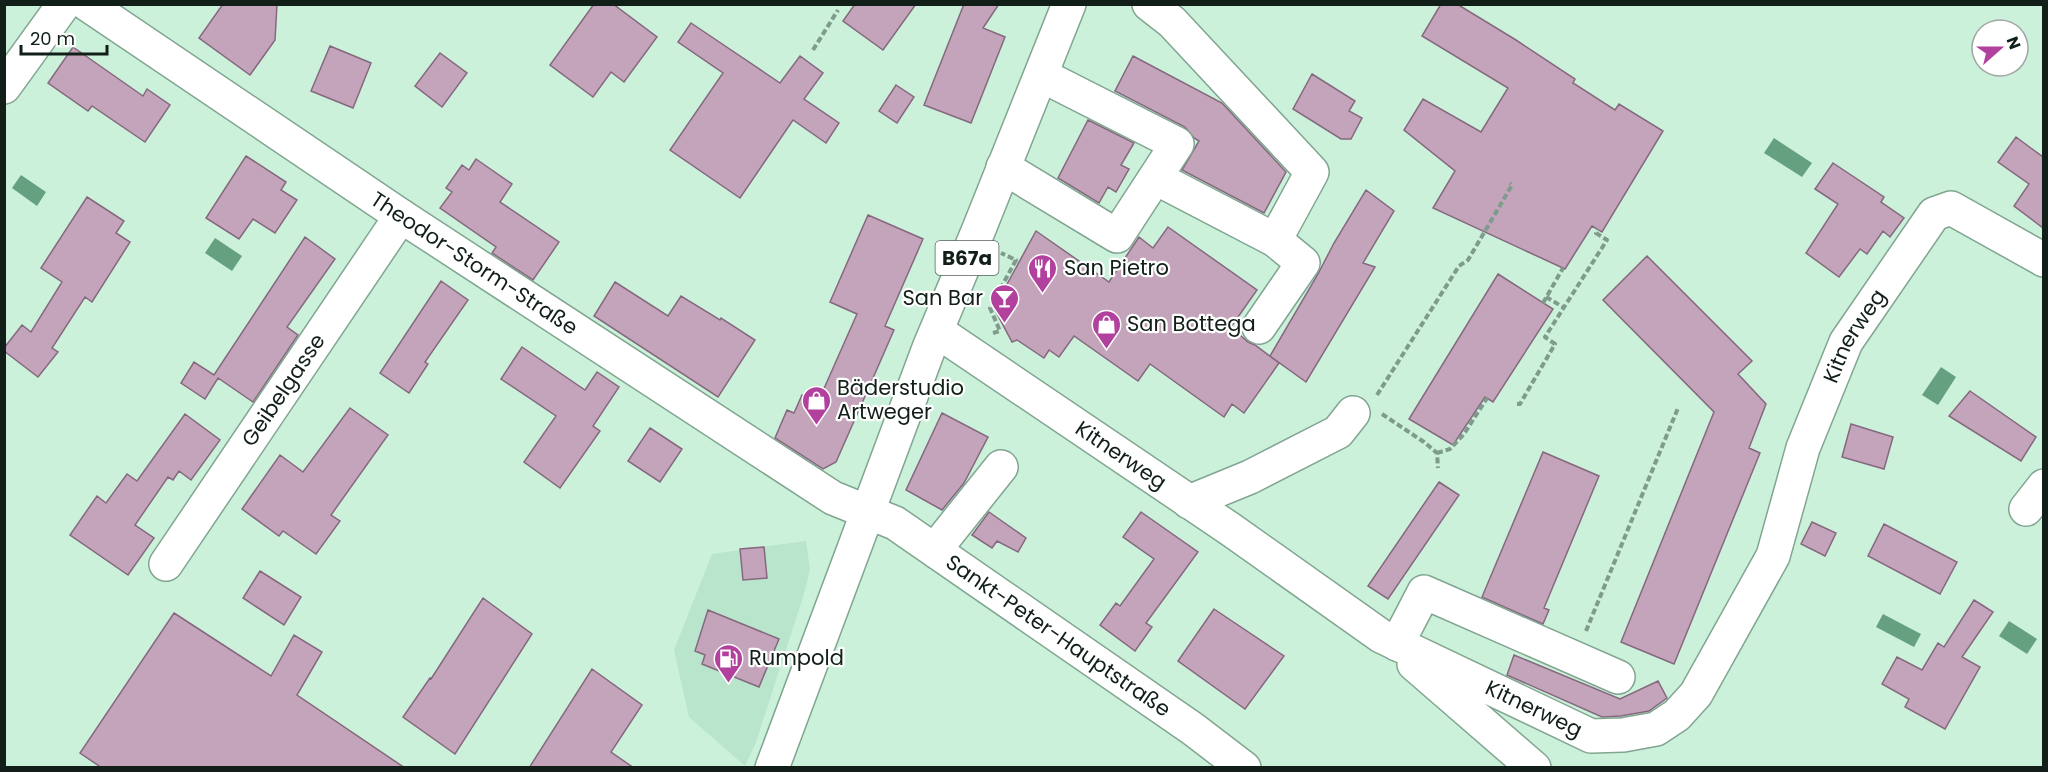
<svg xmlns="http://www.w3.org/2000/svg" width="2048" height="772" viewBox="0 0 2048 772" font-family="Poppins,sans-serif">
<style>
.built{fill:#b8e5cc}
.water{fill:#65a081}
.building{fill:#c3a4bb;stroke:#85687e;stroke-width:1.5}
.lines{fill:none;stroke-linecap:round;stroke-linejoin:round}
.minor-casing{stroke:#81a591;stroke-width:36}
.major-casing{stroke:#81a591;stroke-width:36}
.path{stroke:#7f9b8b;stroke-width:4;stroke-dasharray:6 3;stroke-linecap:butt}
.minor{stroke:#fff;stroke-width:33}
.major{stroke:#fff;stroke-width:33}
.labels{text-anchor:middle;stroke-width:4.5;stroke-linejoin:round;paint-order:stroke}
.shield{fill:#fff;stroke:#58625d;stroke-width:1.5}
.shield-label{font-size:20px;font-weight:bold;fill:#111f18}
.street-label{font-size:21px;fill:#111f18;stroke:#fff}
.poi-label{font-size:21px;fill:#111f18;stroke:#fff;text-anchor:start}
</style>
<rect width="100%" height="100%" fill="#cbf1db"/>
<path class="built" d="M806,541L810,570L804,594L756,742L745,766L689,717L674,650L712,554Z"/>
<path class="water" d="M1774,138L1812,163L1802,177L1764,153Z
M21,175L46,192L37,206L12,188Z
M215,238L242,256L232,271L205,253Z
M1941,367L1956,377L1938,405L1922,395Z
M1883,614L1921,634L1914,647L1876,627Z
M2009,621L2037,639L2027,654L1999,636Z"/>
<path class="building" d="M223,4H277L275,40L250,75L199,38Z
M594,4H613L657,37L624,82L611,72L593,97L550,65Z
M855,4H916L883,50L843,21Z
M964,4H999L983,28L1005,37L971,123L924,105Z
M1441,4H1457L1516,40L1575,79L1573,83L1615,110L1619,104L1663,131L1602,232L1592,226L1565,269L1433,208L1455,171L1404,130L1423,99L1481,132L1508,88L1422,36Z
M691,23L780,83L800,56L823,73L804,99L839,123L826,143L793,120L740,198L670,150L723,73L678,42Z
M330,46L371,63L353,108L311,91Z
M73,47L143,96L147,89L170,105L145,142L92,106L88,111L48,83Z
M440,53L467,73L442,107L415,86Z
M1133,56L1222,103L1286,172L1264,213L1182,170L1199,141L1194,138L1185,127L1115,91Z
M1312,74L1355,101L1349,111L1362,118L1351,139H1341L1293,109Z
M896,85L914,97L897,123L879,111Z
M1088,120L1134,143L1121,165L1129,169L1116,192L1108,187L1099,203L1058,178Z
M2016,137L2043,157V228L2014,206L2029,184L1998,162Z
M246,156L286,182L281,190L297,200L275,233L253,219L239,239L206,218Z
M476,159L512,184L500,202L559,242L533,280L492,253L496,247L440,208L452,192L446,188L462,165L469,170Z
M1833,163L1884,197L1881,202L1904,218L1890,237L1883,231L1867,254L1860,249L1839,277L1806,253L1838,204L1815,189Z
M1366,190L1394,211L1363,263L1375,267L1306,382L1270,356L1318,274L1334,243Z
M87,197L124,221L116,233L130,242L92,302L85,297L52,348L58,352L38,377L4,351V348L22,325L31,332L62,282L41,268Z
M868,215L923,239L885,326L894,330L870,385L836,462L823,469L775,438L787,410L794,413L802,395L818,402L857,314L830,302Z
M1168,227L1257,290L1231,327L1248,342L1255,345L1279,363L1244,413L1232,404L1224,417L1150,364L1138,381L1074,336L1059,357L1049,350L1044,358L1017,340L1012,342L994,308L1036,231L1109,282L1139,237L1153,248Z
M305,237L335,259L287,327L298,335L253,402L218,378L205,399L181,383L194,362L214,375Z
M1647,256L1752,361L1738,374L1766,404L1749,448L1760,453L1674,664L1621,642L1714,412L1603,300Z
M1498,274L1553,309L1493,402L1485,397L1453,445L1409,419Z
M441,281L468,300L425,362L428,364L409,393L380,373Z
M615,282L668,316L681,296L720,320L721,318L755,340L718,397L594,316Z
M522,347L585,390L597,372L619,387L593,426L600,431L560,488L524,462L556,416L501,379Z
M1970,391L2036,437L2021,461L1949,416Z
M350,408L388,435L331,515L340,521L316,554L283,531L279,536L242,509L280,455L303,472Z
M942,413L988,437L964,483L942,510L906,490Z
M185,414L220,440L191,480L179,471L173,480L168,477L135,525L154,538L128,575L70,535L97,496L106,503L127,474L137,481Z
M1851,424L1893,437L1884,469L1842,457Z
M650,428L682,449L660,482L628,461Z
M1543,452L1599,476L1544,608L1549,610L1543,624L1482,597Z
M1439,482L1459,495L1388,599L1368,586Z
M989,512L1026,538L1018,552L997,541L992,548L972,535Z
M1141,512L1198,552L1146,623L1152,627L1135,651L1100,625L1116,603L1120,606L1154,559L1123,537Z
M1812,522L1836,533L1825,556L1801,544Z
M1884,524L1957,562L1940,594L1868,556Z
M764,547L767,578L743,580L740,549Z
M260,571L301,597L284,625L243,598Z
M483,598L532,634L455,754L403,717L430,678L431,679Z
M1974,600L1993,612L1962,657L1980,667L1945,729L1905,707L1909,699L1882,684L1897,657L1922,670L1938,643L1944,647Z
M1214,609L1284,656L1245,709L1178,661Z
M708,610L779,639L759,687L702,664L705,655L695,651Z
M174,613L271,676L294,635L322,652L297,695L405,768H102L80,753Z
M1514,655L1620,699L1658,681L1667,698L1649,711L1621,716L1602,717L1507,675Z
M592,669L642,705L611,752L634,768H529Z"/>
<g class="lines">
<defs>
<g id="minor">
<path id="s1" d="M87,4L401,216L833,498L895,523L1193,729L1244,768"/>
<path d="M1149,4L1172,22L1312,172L1275,240L1303,263L1259,327"/>
<path d="M4,87L64,4"/>
<path d="M1003,167L1117,236L1177,144L1041,75"/>
<path d="M1156,178L1275,240"/>
<path id="s2" d="M937,331L1230,529L1381,636L1591,736L1623,735L1656,729L1677,715L1696,694L1773,556L1803,448L1846,342L1934,214L1951,208L2044,260"/>
<path d="M1189,502L1250,477L1338,432L1353,413"/>
<path d="M2026,509L2044,486"/>
<path d="M937,552L945,537L1001,467"/>
<path id="s3" d="M166,564L401,216"/>
<path d="M1397,644L1424,592L1618,677"/>
<path d="M1414,664L1534,768"/>
</g>
<path id="major" d="M772,768L929,348L979,229L1069,4"/>
</defs>
<use href="#minor" class="minor-casing"/>
<use href="#major" class="major-casing"/>
<path class="path" d="M813,50L838,10
M1546,297L1563,307
M1543,303L1563,268
M993,333L1000,331L990,308L1016,260L1001,253
M1377,395L1459,266L1468,260L1512,185L1510,183
M1517,404H1520L1555,344L1545,337L1607,240L1596,233L1598,229
M1382,414L1424,442L1437,453L1438,468
M1437,453L1450,449L1464,434L1487,398
M1586,631L1678,408"/>
<use href="#minor" class="minor"/>
<use href="#major" class="major"/>
</g>
<defs>
<symbol id="restaurant-pin" viewBox="-11 -11 22 30"><path d="M0 17L-7.5 6A9.5 9.5 0 1 1 7.5 6Z" fill="#b1419d" stroke="#fff"/><path d="M-5-6h1v4h1v-4h1v4h1v-4h1v5L-1.5 .5V6h-2V.5L-5-1ZM5-6V6H3V1.5H1.5Q1.5-4 5-6Z" fill="#fff"/></symbol>
<symbol id="bar-pin" viewBox="-11 -11 22 30"><path d="M0 17L-7.5 6A9.5 9.5 0 1 1 7.5 6Z" fill="#b1419d" stroke="#fff"/><path d="M-6-5H6L.8 .8V4.5H3.5V6h-7V4.5H-.8V.8Z" fill="#fff"/></symbol>
<symbol id="shop-pin" viewBox="-11 -11 22 30"><path d="M0 17L-7.5 6A9.5 9.5 0 1 1 7.5 6Z" fill="#b1419d" stroke="#fff"/><path d="M-5-2.5h2.3a2.7 3.5 0 0 1 5.4 0H5L5.5 6h-11ZM-1.5-2.5h3a1.5 2.3 0 0 0-3 0Z" fill="#fff"/></symbol>
<symbol id="fuel-pin" viewBox="-11 -11 22 30"><path d="M0 17L-7.5 6A9.5 9.5 0 1 1 7.5 6Z" fill="#b1419d" stroke="#fff"/><path d="M-5.5-6h7V0h2V4h1.3V-2.5L3-4.5l.8-.8L6-3V5H2.5V1h-1V6h-7ZM-4.2-4.7v3.2H.2V-4.7Z" fill="#fff"/></symbol>
</defs>
<g fill-rule="evenodd">
<use href="#restaurant-pin" x="1026" y="252" width="33" height="45"/>
<use href="#bar-pin" x="988" y="282" width="33" height="45"/>
<use href="#shop-pin" x="1090" y="308" width="33" height="45"/>
<use href="#shop-pin" x="800" y="384" width="33" height="45"/>
<use href="#fuel-pin" x="712" y="642" width="33" height="45"/>
</g>
<g class="labels">
<rect class="shield" x="935.5" y="241" width="63" height="34" rx="4.5"/>
<g class="shield-label">
<text x="967" y="265">B67a</text>
</g>
<g class="street-label">
<text dy="7" stroke="none"><textPath href="#s1" startOffset="466">Theodor-Storm-Straße</textPath></text>
<text dy="7" stroke="none"><textPath href="#s2" startOffset="1284">Kitnerweg</textPath></text>
<text dy="7" stroke="none"><textPath href="#s3" startOffset="210">Geibelgasse</textPath></text>
<text dy="7" stroke="none"><textPath href="#s2" startOffset="222">Kitnerweg</textPath></text>
<text dy="7" stroke="none"><textPath href="#s1" startOffset="1160">Sankt-Peter-Hauptstraße</textPath></text>
<text dy="7" stroke="none"><textPath href="#s2" startOffset="708">Kitnerweg</textPath></text>
</g>
<g class="poi-label">
<text x="1064" y="275">San Pietro</text>
<text x="983" y="305" text-anchor="end">San Bar</text>
<text x="1127" y="331">San Bottega</text>
<text x="837" y="395">Bäderstudio<tspan x="837" dy="24">Artweger</tspan></text>
<text x="749" y="665">Rumpold</text>
</g>
</g>
<rect width="2048" height="772" fill="none" stroke="#111f18" stroke-width="12"/>
<g transform="translate(2000 48) rotate(69)"><circle r="28" fill="#ffffff" stroke="#a0a5a3" stroke-width="1.5"/>
<path d="M0-4.5L10 22L0 15L-10 22Z" fill="#b1419d"/>
<text y="-9" font-size="16" font-weight="bold" text-anchor="middle" fill="#111f18">N</text>
</g>
<path d="M21 45v9h86v-9" fill="none" stroke="#111f18" stroke-width="3"/>
<text x="30" y="45" font-size="18" fill="#111f18" stroke="#ffffff" stroke-width="4.5" paint-order="stroke">20 m</text>
</svg>
